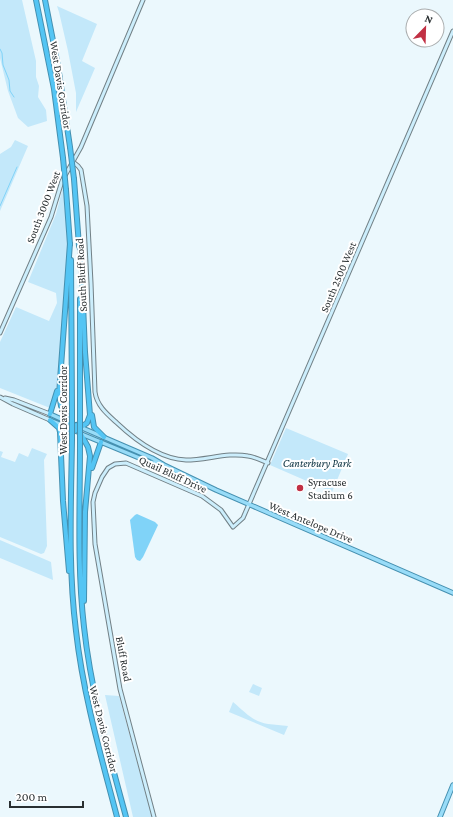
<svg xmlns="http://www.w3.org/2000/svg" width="453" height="817" viewBox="0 0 453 817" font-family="'Crimson Pro',serif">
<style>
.green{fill:#c3e8fa}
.water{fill:#80d3f8}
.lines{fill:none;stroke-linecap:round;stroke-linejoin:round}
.stream{stroke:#80d3f8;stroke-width:1}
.secondary-casing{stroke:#728086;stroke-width:5}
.primary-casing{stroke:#4590b0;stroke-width:5.5}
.highway-casing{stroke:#4590b0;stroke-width:6}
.secondary{stroke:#cceefc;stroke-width:3}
.primary{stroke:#98dcf8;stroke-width:3.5}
.highway{stroke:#54c5f4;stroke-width:4}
.highway-bridge-casing{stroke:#4590b0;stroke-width:6;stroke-linecap:butt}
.highway-bridge{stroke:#54c5f4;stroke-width:4}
.poi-dot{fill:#c13044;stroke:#fff;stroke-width:1.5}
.labels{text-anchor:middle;stroke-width:4;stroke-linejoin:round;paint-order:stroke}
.street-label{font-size:11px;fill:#292f31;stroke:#fff}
.park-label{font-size:11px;font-style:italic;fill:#062e3d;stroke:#fff}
.poi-label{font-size:11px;fill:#292f31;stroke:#fff;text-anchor:start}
</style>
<rect width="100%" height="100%" fill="#ebf8fd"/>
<path class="green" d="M0,0H22L36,61V77L39,86L38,97L46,110L47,121L28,127L18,118L8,91L0,58Z
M57,6L97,24L82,61L95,68L76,112V93L68,51L59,12Z
M15,140L28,146L0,211V154L11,147Z
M63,187L67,237V258L58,374L55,394L50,408L0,388V342L16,307L49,321L57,303L56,293L28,282L56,214Z
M286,428L348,454L332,492L270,465Z
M32,448L47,454L44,460L47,546L44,553L41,554L0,537V451L3,452L1,457L15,462L19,453L28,457Z
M0,540L51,562L53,580L0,558Z
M253,684L262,688L259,696L249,692Z
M105,695L119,696L152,817H133Z
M233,702C245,712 253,722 268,724C275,725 281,725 288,726L284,735L229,712Z"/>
<path class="water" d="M137,514L155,522L158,525L143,557L140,561L137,560L135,557L130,520L135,515Z"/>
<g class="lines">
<path class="stream" d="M0,49L2,53L3,65L9,80L10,91L14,97
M0,206L17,167"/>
<defs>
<path id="secondary" d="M73,162L78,166L81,170L87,206L91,283L95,392C97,406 107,414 117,423C135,440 161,459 186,460C207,460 228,452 248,456C255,457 261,460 268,463
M0,333L51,217L62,181L81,147L143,0
M0,397L13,404L50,420
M5,398L14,400L50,414
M154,817L120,689L95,544L93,502L95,493L102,477L108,468L115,464L126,463L202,496L221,510L233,527L243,518L453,31"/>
<path id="primary" d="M50,414L70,423
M52,421L72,429
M80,427L152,458L164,465L216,490L453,593
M79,433L149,462L163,465
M440,817L453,785"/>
<path id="highway" d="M36,0L54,89L63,158
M45,0L58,66L70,147
M74,179L79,246
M66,190L70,245
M70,243L59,394L61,406L75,431L87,423L90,415L85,352L81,255L79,244
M71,260L72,412
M50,414L57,391
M92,415L94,427L104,437
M80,417V299
M50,420L59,428L60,432L63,501L69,571
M72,440C71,504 68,568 76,631C83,694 101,756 117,817
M61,445L64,434L76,425L88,447L90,456L85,512L84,601
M80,445C80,506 77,567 84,627C91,692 109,754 126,817
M92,468L101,442"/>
</defs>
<use href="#secondary" class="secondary-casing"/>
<use href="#primary" class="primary-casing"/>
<use href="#highway" class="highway-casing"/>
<use href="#secondary" class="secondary"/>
<use href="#primary" class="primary"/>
<use href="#highway" class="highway"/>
<defs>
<path id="highway-bridge" d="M70,147L74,179
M63,158L66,190
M72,440V412
M80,445V417"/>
</defs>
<use href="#highway-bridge" class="highway-bridge-casing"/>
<use href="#highway-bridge" class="highway-bridge"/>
</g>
<circle class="poi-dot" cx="300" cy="488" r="4"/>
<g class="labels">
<g class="street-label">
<text transform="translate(61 85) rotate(81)" y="4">West Davis Corridor</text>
<text transform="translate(43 207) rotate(-69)" y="4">South 3000 West</text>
<text transform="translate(81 275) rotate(-93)" y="4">South Bluff Road</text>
<text transform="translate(338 277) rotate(-67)" y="4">South 2500 West</text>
<text transform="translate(63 410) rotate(-90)" y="4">West Davis Corridor</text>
<text transform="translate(173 474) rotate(25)" y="4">Quail Bluff Drive</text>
<text transform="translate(311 522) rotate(23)" y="4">West Antelope Drive</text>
<text transform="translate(124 659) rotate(79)" y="4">Bluff Road</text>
<text transform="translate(104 729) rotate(76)" y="4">West Davis Corridor</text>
</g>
<g class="park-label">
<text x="317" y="467">Canterbury Park</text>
</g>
<g class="poi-label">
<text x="308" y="486">Syracuse<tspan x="308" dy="13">Stadium 6</tspan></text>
</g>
</g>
<g transform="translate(425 28) rotate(23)"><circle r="19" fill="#ffffff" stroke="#a9acad"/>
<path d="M0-3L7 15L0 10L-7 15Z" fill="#c13044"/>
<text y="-6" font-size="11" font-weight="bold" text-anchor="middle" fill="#292f31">N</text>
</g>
<path d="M10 801v6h73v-6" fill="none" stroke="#292f31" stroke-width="2"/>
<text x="16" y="801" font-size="12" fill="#292f31" stroke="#ffffff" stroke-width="3" paint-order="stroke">200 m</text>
</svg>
